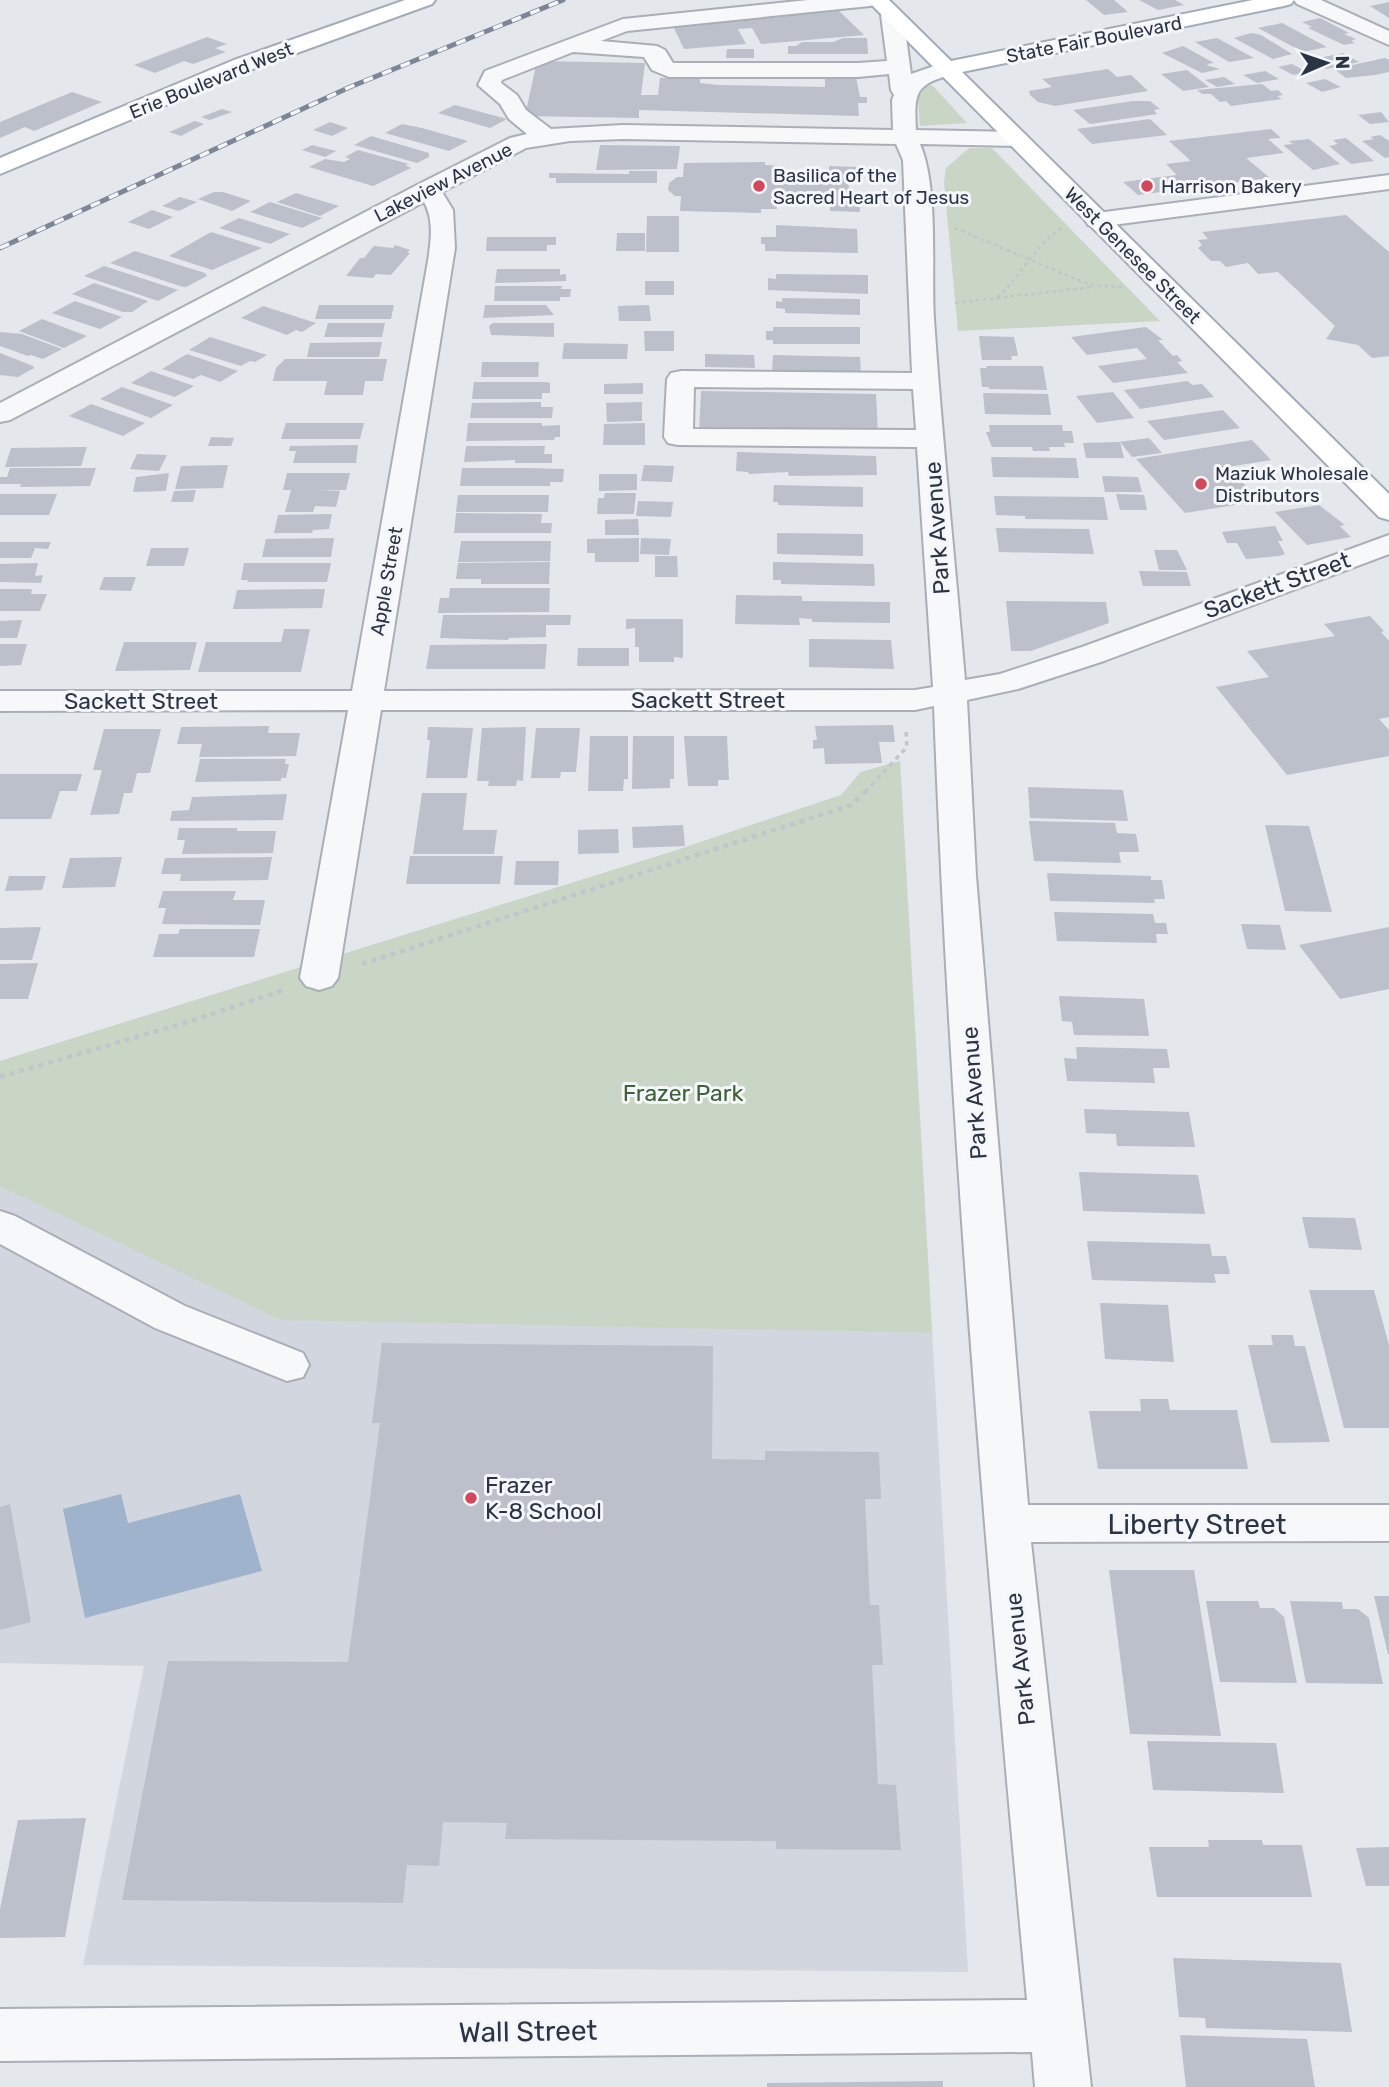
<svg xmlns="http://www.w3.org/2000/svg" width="1389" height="2087" viewBox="0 0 1389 2087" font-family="Rubik,sans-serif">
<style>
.built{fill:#d2d6de}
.green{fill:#c9d6c5}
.water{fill:#9fb4cc}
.building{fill:#bbc0ca}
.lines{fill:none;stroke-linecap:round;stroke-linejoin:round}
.minor-casing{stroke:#a9aeb7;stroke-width:4}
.major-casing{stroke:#a3abb8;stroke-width:4}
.path-far2{stroke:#c2c5cb;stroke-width:2.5;stroke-dasharray:3.5 3.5;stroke-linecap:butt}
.path-far1{stroke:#c2c5cb;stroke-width:3.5;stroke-dasharray:4.5 4.5;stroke-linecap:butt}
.path{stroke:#c2c5cb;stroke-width:4.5;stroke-dasharray:5 5;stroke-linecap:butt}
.minor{fill:#f7f8fa;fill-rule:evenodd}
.major{fill:#fff;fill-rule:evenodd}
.rail-casing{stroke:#7d8696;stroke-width:5}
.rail{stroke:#f4f6f9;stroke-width:3.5;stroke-dasharray:10;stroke-linecap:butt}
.poi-dot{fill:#d1495b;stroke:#f4f6f9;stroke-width:2.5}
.labels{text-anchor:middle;stroke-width:6;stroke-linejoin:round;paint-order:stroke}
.far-street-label{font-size:19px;fill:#2b3445;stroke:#f4f6f9}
.far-poi-label{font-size:19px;fill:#2b3445;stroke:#f4f6f9;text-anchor:start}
.street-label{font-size:23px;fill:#2b3445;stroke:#f4f6f9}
.park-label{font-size:23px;fill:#3f6138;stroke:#f4f6f9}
.poi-label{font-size:23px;fill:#2b3445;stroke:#f4f6f9;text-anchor:start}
.near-street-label{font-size:28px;fill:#2b3445;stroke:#f4f6f9}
</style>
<rect width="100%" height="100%" fill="#e4e7ec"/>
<path class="built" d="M900,761L968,1972L83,1965L144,1666L0,1663V1061L674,851L841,795L861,772Z"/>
<path class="green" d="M927,85L933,86L967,123L920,126L918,98Z
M969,148H992L1160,321L958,331L944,182L946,168Z
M900,761L932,1333L281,1320L0,1186V1061L674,851L841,795L861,772Z"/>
<path class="water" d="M121,1494L128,1523L240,1494L262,1571L85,1618L63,1509Z"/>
<path class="building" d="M1086,0H1114L1128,12L1104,15Z
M1139,0H1175L1184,5L1158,10Z
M1389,2V18L1370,6Z
M836,8L864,35L761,44L752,28L738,29L746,44L684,49L673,26L749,19L746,14Z
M1320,18L1349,33L1344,34L1356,39L1351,41L1355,43L1344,45L1308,28L1312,27L1302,22Z
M1282,23L1327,47L1303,52L1258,28Z
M1251,33L1261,35L1292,54L1273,59L1234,38Z
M207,37L227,44L215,48L226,52L193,64L184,61L155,73L134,65Z
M843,38H867L868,54H788V46H796L802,42H833Z
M1217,38L1254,58L1229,62L1195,42Z
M1183,46L1214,63L1207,64L1209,66L1220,69L1202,73L1162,53Z
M727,49H754V58H726Z
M1343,53L1359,62L1326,69L1310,60Z
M1385,58L1389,60V72L1375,75L1346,78L1334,69Z
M537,61L645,63L641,95H658L660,78H700V83L718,85L825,87V76L856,77L860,97H867V103H858L859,116L639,110V118L525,116Z
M1292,64L1307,72L1293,75L1278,67Z
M1108,69L1117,77L1131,75L1148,91L1055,106L1038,102L1030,95L1029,91L1052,87L1042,79Z
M1187,70L1209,87L1183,91L1161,74Z
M1265,71L1279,79L1257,83L1243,75Z
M1224,77L1235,84L1217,87L1205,80Z
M1325,79L1341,87L1322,92L1306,83Z
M1262,84L1271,91L1278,90L1283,95L1277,96L1282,99L1231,106L1226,101L1220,102L1211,94H1202L1197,90Z
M72,92L102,102L34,131L25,127L0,138V122Z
M1133,101H1150L1160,109L1154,110L1157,114L1090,124L1073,110Z
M455,105L507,119L490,128L438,113Z
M222,109L232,112L210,120L201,117Z
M1381,112L1389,122L1370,124L1358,115Z
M1150,119L1167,135L1092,144L1077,129Z
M195,121L204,124L181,136L169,132Z
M330,122L348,128L332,136L313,130Z
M402,124L422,128L468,141L449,151L385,133Z
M1271,129L1281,138L1268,139L1284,153L1246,158L1270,178L1138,195L1123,182L1177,175L1166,164L1191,161L1169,141Z
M1380,135L1389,141V157L1385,158L1362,141L1374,139L1370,137Z
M371,136L429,153V157L417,163L354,145Z
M1346,138L1367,155L1374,161L1351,164L1329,146L1338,144L1333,140Z
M1309,139L1340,164L1313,170L1283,145L1293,144L1289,141Z
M312,145L336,151L325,157L302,150Z
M600,145L680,146L677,169L596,170Z
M358,150L409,164L405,165L411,168L373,186L309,167L325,159L344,162L350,159L345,157Z
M765,162V165L782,166V171L829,172V166L858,167L859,178H848L850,200H859L860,212L830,211V205L776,204L777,209H761V213L680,211L681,196H675L668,190L669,183L677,177H683L684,163Z
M629,171H657V183H556V178H549V173L629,174Z
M214,192H223L251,201L232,211L198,199Z
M296,193L339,206L320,216L277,202Z
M180,197L197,202L179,211L162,206Z
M270,202L322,218L302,228L250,212Z
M152,210L173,217L149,229L128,222Z
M1346,215L1389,252V356L1372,358L1358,345L1326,339L1335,326L1278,272L1258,274L1248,263L1226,267L1220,261H1211L1198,248L1202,245L1198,240L1208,239L1202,232Z
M647,216H679V252H646Z
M239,218L290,234L270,244L219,228Z
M776,225L857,229L858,253L765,251V244H761V237H776Z
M211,232L262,248L212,270L169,256Z
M617,233H645V251H616Z
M487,237H556V245H547V251H486Z
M395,245L410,250L407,253H410L391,275L376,274L373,278L346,276L360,258H364L374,246L393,248Z
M135,251L205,273L207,276L186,287L180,286L110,263Z
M104,266L178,290L158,301L84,276Z
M497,269H560V275L566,274V281L495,283Z
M776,274L868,275V294L768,290V278L776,279Z
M645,281H674V295H645Z
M94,283L148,301L132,312H123L72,294Z
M495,286H562L561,289H571L570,297H560V301H494Z
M782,298L860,299V315L785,313V309L776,308V301L782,302Z
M75,301L122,317L100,329L52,313Z
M319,305H394L391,319H315Z
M485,305H546L554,315L483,318Z
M649,305L651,321H619L618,306Z
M263,306L316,323L302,332L296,330L287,335L241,318Z
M42,319L87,336L64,348L19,331Z
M328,323H385L382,337H324Z
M493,323H554V337L491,335L489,326Z
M773,327H860V344H773V340H766V331H773Z
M1146,327L1163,340H1158L1173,356L1177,355L1182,361L1177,362L1188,373L1113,383L1098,366L1147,359L1137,348L1087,355L1071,337Z
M644,331H674V351H645Z
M0,332L22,334L62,349L43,359L31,355L28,356L0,346Z
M979,336L1014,337L1018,356H1011L1012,360H982Z
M210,337L267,355L255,362L250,361L241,366L189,350Z
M382,342L379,357H307L310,343Z
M564,343L628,344L627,359H562Z
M0,353L33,366L34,368L18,377L0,375Z
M187,354L238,371L220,382L201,375L193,379L162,369Z
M705,354L754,355L755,368L705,367Z
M773,355L860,357L861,374L772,373Z
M285,359H387L383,381H365L363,395H324L327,381H273L276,368Z
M482,362H539L538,377H481Z
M986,366H1043L1047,390L989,389V387H982L980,368H987Z
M151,371L194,386L175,397L131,383Z
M1188,381L1192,385L1202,384L1214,397L1140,409L1124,390Z
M474,382H546L550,383V393H542V399H472Z
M643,383V394H604V384Z
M122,387L173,405L151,418L100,399Z
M701,391L876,394L878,434L699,432Z
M1113,392L1134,418L1097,423L1076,396Z
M983,393L1048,394L1051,415L985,414Z
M541,402V407H553L552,418H470L472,403Z
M642,402V421L607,422L606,403Z
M91,404L145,423L123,436L69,416Z
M1223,410L1240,428L1164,440L1147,421Z
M286,423H364L360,439H281Z
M468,423H542V426L560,425V437H555L554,440L466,441Z
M645,423V445H603L604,424Z
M989,425H1062L1063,431H1072L1074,443H1064L1065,447H1049L1050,451H1033L1032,447H992L986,432H990Z
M211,437L234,438L231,446H208Z
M1149,438L1162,453L1132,457L1120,442L1124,458H1086L1083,443L1118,442Z
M1252,440L1271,460L1228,467L1260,501L1185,513L1136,459Z
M358,445L356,463H293L296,451H289L290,446Z
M466,446H545L544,454H552V463H515V460L464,462Z
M87,447L81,466L5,467L11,448Z
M737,452L876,456L877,475L789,476L788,472L749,474L748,472L736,471Z
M137,454L167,455L159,471L130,469Z
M991,457L1076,458L1079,478L993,477Z
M228,465L223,488L175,489L181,466Z
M644,465L674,466L672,482L641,481Z
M10,468H96L90,486L20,487L21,484H0V477H7Z
M462,468H527L564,469L563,482H550V486H460Z
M169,473L166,491L133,492L136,477Z
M287,473H350L346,490H318L340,491L336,507L315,506L313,512H285L291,490H283Z
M599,474H637V490L599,491Z
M1102,476L1138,477L1142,492H1105Z
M774,485L863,487V507L778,505V502H773Z
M196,490L193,502H171L174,491Z
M605,493H636L634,514H597L598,498H604Z
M0,494H57L49,515H0Z
M1116,494L1144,495L1147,510H1120Z
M458,495H549L548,512H456Z
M994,496L1104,497L1108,520L1025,519V516L996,515Z
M638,501L673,502L671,517L636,516Z
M1319,505L1345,525L1340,526L1351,537L1307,545L1275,512Z
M456,513L542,514L541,523H552L551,533H454Z
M332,514L329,529L313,530L312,533H274L278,515Z
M638,519L639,535H605V520Z
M1275,526L1283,541H1278L1285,554L1279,556L1246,559L1237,543H1227L1222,532Z
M996,528L1089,529L1094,554L999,552Z
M777,533L863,534V556L777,554Z
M334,538L331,557H262L266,539Z
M639,538V562H595V553H587V539Z
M641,538L671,539L669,555L640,554Z
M461,541H551L550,561L458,562Z
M0,542H51L48,549L35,548L31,558H0Z
M151,548H189L184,566H146Z
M1154,550H1177L1187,570H1159Z
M655,556H677L678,577H655Z
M550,562L549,584H481V579H456L458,563Z
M773,562L874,564L875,586L781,584V580H773Z
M38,563L35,576L43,575L41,583L0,582V564Z
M244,563H331L327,582H247L248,580H241Z
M1139,571L1187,572L1191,586H1143Z
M104,577H136L131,591L99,590Z
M450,588H550L549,612L438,613L440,598H449Z
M0,589H32L31,594H47L40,611H0Z
M325,589L322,608L233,609L237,590Z
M736,595L802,596V601L890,602V623L812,622V619L799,618L800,625L735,624Z
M1006,601L1106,602L1109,623L1031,651H1011Z
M443,615H571L570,625H546V637L509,638L508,640L440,638Z
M1370,616L1384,631L1381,632L1389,641V717L1379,719L1389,730V756L1287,775L1216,687L1269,677L1247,651L1335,636L1324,624Z
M626,619H683V658L674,657V662H639V647H635V628L626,629Z
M22,620L17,638H0V621Z
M284,629H310L301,672H198L206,642H281Z
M809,639L891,640L894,669L809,667Z
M124,642H197L190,670L115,671Z
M0,644H27L21,665L0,666Z
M547,644L545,669H426L430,645Z
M578,648H629V666H577Z
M893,725L895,742H879L882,763L825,764L824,748L813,749V740H817L815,726Z
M269,726L268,733H300L296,756L199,757L202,744H177L181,727Z
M428,727L473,728L467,778H426L430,740H427Z
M526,727L523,781L517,780L516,786H488L489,781H477L482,728Z
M536,728H580L576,772H561L560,778H531Z
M104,729H161L150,773H137L132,793H124L119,814L90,815L102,770H93Z
M590,736H628V779H624L623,791H588Z
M633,736H674V779H670V788L632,789Z
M684,736H727L729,780H718V786H688Z
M200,759H286L285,764H289L286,778H281V781L195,782Z
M0,774H82L77,791H60L51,819H0Z
M1028,787L1123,790L1128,821L1030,818Z
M422,793H467L463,830H497L494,854H413Z
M287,794L283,820L170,821L172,811L189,810L192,797Z
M1029,821L1115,823L1117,833L1136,834L1139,852H1119L1121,863L1034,861Z
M683,825L685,846L633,848L632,827Z
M1265,825L1309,826L1332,912L1285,911Z
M179,828H237V831H276L273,853L182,854L185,840H177Z
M618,829L619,853L578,854V830Z
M410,856H503L500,884H406Z
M122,857L115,887L62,888L70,858Z
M272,857L268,880L180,881L181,874H161L165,858Z
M516,861H559L558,885H514Z
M1047,873L1151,876V880H1162L1165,899H1154L1155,903L1050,901Z
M9,876H46L42,890L5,891Z
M163,891H236L233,900H265L260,925L162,924L166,908H158Z
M1054,912L1153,914L1155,923H1166L1168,934H1156L1157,943L1057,941Z
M1241,924L1280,925L1286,950L1247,949Z
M41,927L32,960H0V928Z
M1389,927V989L1340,999L1299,945Z
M180,929H260L254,957H153L159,934H178Z
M38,963L28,999H0V964Z
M1059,996L1144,999L1149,1036L1074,1035L1072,1022L1062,1021Z
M1076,1047L1167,1049L1170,1068H1153L1155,1083L1067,1081L1064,1058L1077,1059Z
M1084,1109L1189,1112L1195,1147L1117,1146L1116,1134L1086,1133Z
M1079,1172L1198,1175L1205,1214L1083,1211Z
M1302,1217L1355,1218L1362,1250L1309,1248Z
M1087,1241L1210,1244L1212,1256H1226L1230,1274H1214L1216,1283L1092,1280Z
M1309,1290H1374L1389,1345V1428H1344Z
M1100,1303L1168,1305L1174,1362L1105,1359Z
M1271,1335H1293L1295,1346H1305L1330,1442L1271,1443L1248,1345H1273Z
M382,1343L713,1346L712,1459L765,1460V1451L879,1452L881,1499H865L870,1605H879L883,1665H872L878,1784L896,1785L901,1850L776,1849V1841L505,1839L507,1823L443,1822L439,1866L407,1865L403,1903L122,1900L168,1661L348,1662L380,1423H372Z
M1140,1399H1168L1170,1410H1237L1248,1469H1098L1089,1411H1141Z
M10,1504L31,1622L0,1630V1507Z
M1109,1570H1194L1221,1736L1130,1734Z
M1374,1596H1389V1654H1388Z
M1206,1601H1258L1260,1608H1274L1284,1617L1297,1683L1220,1682Z
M1290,1601L1342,1602L1343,1609H1358L1369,1618L1383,1684L1306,1683Z
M1147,1741L1276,1743L1284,1793L1153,1790Z
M86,1818L65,1937L0,1938V1909L18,1820Z
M1208,1840H1262L1263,1845H1302L1312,1897H1157L1149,1847H1209Z
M1389,1847V1886H1366L1356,1848Z
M1173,1958L1341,1963L1352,2032L1206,2028L1205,2018L1179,2017Z
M1180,2035L1307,2039L1315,2087H1186Z
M943,2081V2087H767V2083Z"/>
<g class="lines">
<defs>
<path id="minor" d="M808,0H880L877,4L870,6L627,31L601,41L657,46L665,50L673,63H858L887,61L881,15L885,11H899L903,15L911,74L946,62L954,64L957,69L954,74C915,84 914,92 916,130L1017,132L1025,134L1029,139L1025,144L1017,146L920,144C939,188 931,269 934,319C942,439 955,560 965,680L1000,674L1082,647L1389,535V554L1104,661L1018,689L967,700L976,876L1028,1505H1389V1541L1031,1542L1091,2087H1035L1032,2052L0,2061V2009L1027,2000C987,1570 950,1138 934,706L915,710H381L338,978L332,986L319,990L306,986L300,978L348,710L0,711V691H352L428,261C431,240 434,220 424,202L10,420L0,422V403L417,185L510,138L527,134L509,119L500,104L478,85L485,71L623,19ZM573,52L644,57L652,70L669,77H858L889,74L891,90L894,95L892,100L893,130L623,125L551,129L526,110L517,95L501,83L502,80ZM623,139L896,144L903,160L912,373L681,371L671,373L667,379L664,437L668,443L678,445L917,447L933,687L915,690L384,691L455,248L453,210L442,192L526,148L570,141ZM694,387L913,389L916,430L693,429Z
M1294,0H1321L1389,31V45L1297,4Z
M1389,175V189L1097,227L1088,225L1085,220L1088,215L1097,213Z
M0,1211L15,1216L185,1306L303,1353L309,1365L303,1377L287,1381L155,1328L0,1244Z"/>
<path id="major" d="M405,0H435L432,4L250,70L0,174V158L234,60Z
M867,0H889L951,61L1253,0H1294L1291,4L1284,6L962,72L1389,494V520L1379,517Z"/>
</defs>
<use href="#minor" class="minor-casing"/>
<use href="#major" class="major-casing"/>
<path class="path-far2" d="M955,228L1078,280L1096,286L1123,287
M997,297C1022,276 1034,245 1062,228
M955,303L1092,287"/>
<path class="path-far1" d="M865,792L907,747L906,731"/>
<path class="path" d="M362,964L851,805L867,790
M0,1077L181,1024L284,990"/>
<use href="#minor" class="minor"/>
<use href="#major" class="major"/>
<defs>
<path id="rail" d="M0,248L350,87L563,0"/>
</defs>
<use href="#rail" class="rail-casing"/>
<use href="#rail" class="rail"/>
</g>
<g class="poi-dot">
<circle cx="759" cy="186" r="7"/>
<circle cx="1147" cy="186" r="7"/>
<circle cx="1201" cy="484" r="7"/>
<circle cx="471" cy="1498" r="7"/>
</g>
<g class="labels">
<g class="far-street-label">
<text transform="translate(1094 39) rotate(-11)" y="7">State Fair Boulevard</text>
<text transform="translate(211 80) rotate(-22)" y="7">Erie Boulevard West</text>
<text transform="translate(443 182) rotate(-27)" y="7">Lakeview Avenue</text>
<text transform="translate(1133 255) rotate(45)" y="7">West Genesee Street</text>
<text transform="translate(386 581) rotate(-80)" y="7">Apple Street</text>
</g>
<g class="far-poi-label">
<text x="773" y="182">Basilica of the<tspan x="773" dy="22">Sacred Heart of Jesus</tspan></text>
<text x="1161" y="193">Harrison Bakery</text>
<text x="1215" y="480">Maziuk Wholesale<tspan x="1215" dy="22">Distributors</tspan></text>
</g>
<g class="street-label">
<text transform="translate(937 528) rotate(-94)" y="8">Park Avenue</text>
<text transform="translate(1277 585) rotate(-20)" y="8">Sackett Street</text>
<text x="708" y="708">Sackett Street</text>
<text x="141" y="709">Sackett Street</text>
<text transform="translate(974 1093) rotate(-94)" y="8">Park Avenue</text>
<text transform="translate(1020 1659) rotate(-96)" y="8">Park Avenue</text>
</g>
<g class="park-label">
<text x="683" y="1101">Frazer Park</text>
</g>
<g class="poi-label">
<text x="485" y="1493">Frazer<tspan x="485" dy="26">K-8 School</tspan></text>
</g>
<g class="near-street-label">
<text x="1197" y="1534">Liberty Street</text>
<text transform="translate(528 2031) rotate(-1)" y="10">Wall Street</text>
</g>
</g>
<g transform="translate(1326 63) rotate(88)" stroke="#f4f6f9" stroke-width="5" paint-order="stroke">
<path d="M0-5L12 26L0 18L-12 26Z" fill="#2b3445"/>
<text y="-10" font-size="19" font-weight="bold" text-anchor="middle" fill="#2b3445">N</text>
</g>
</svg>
